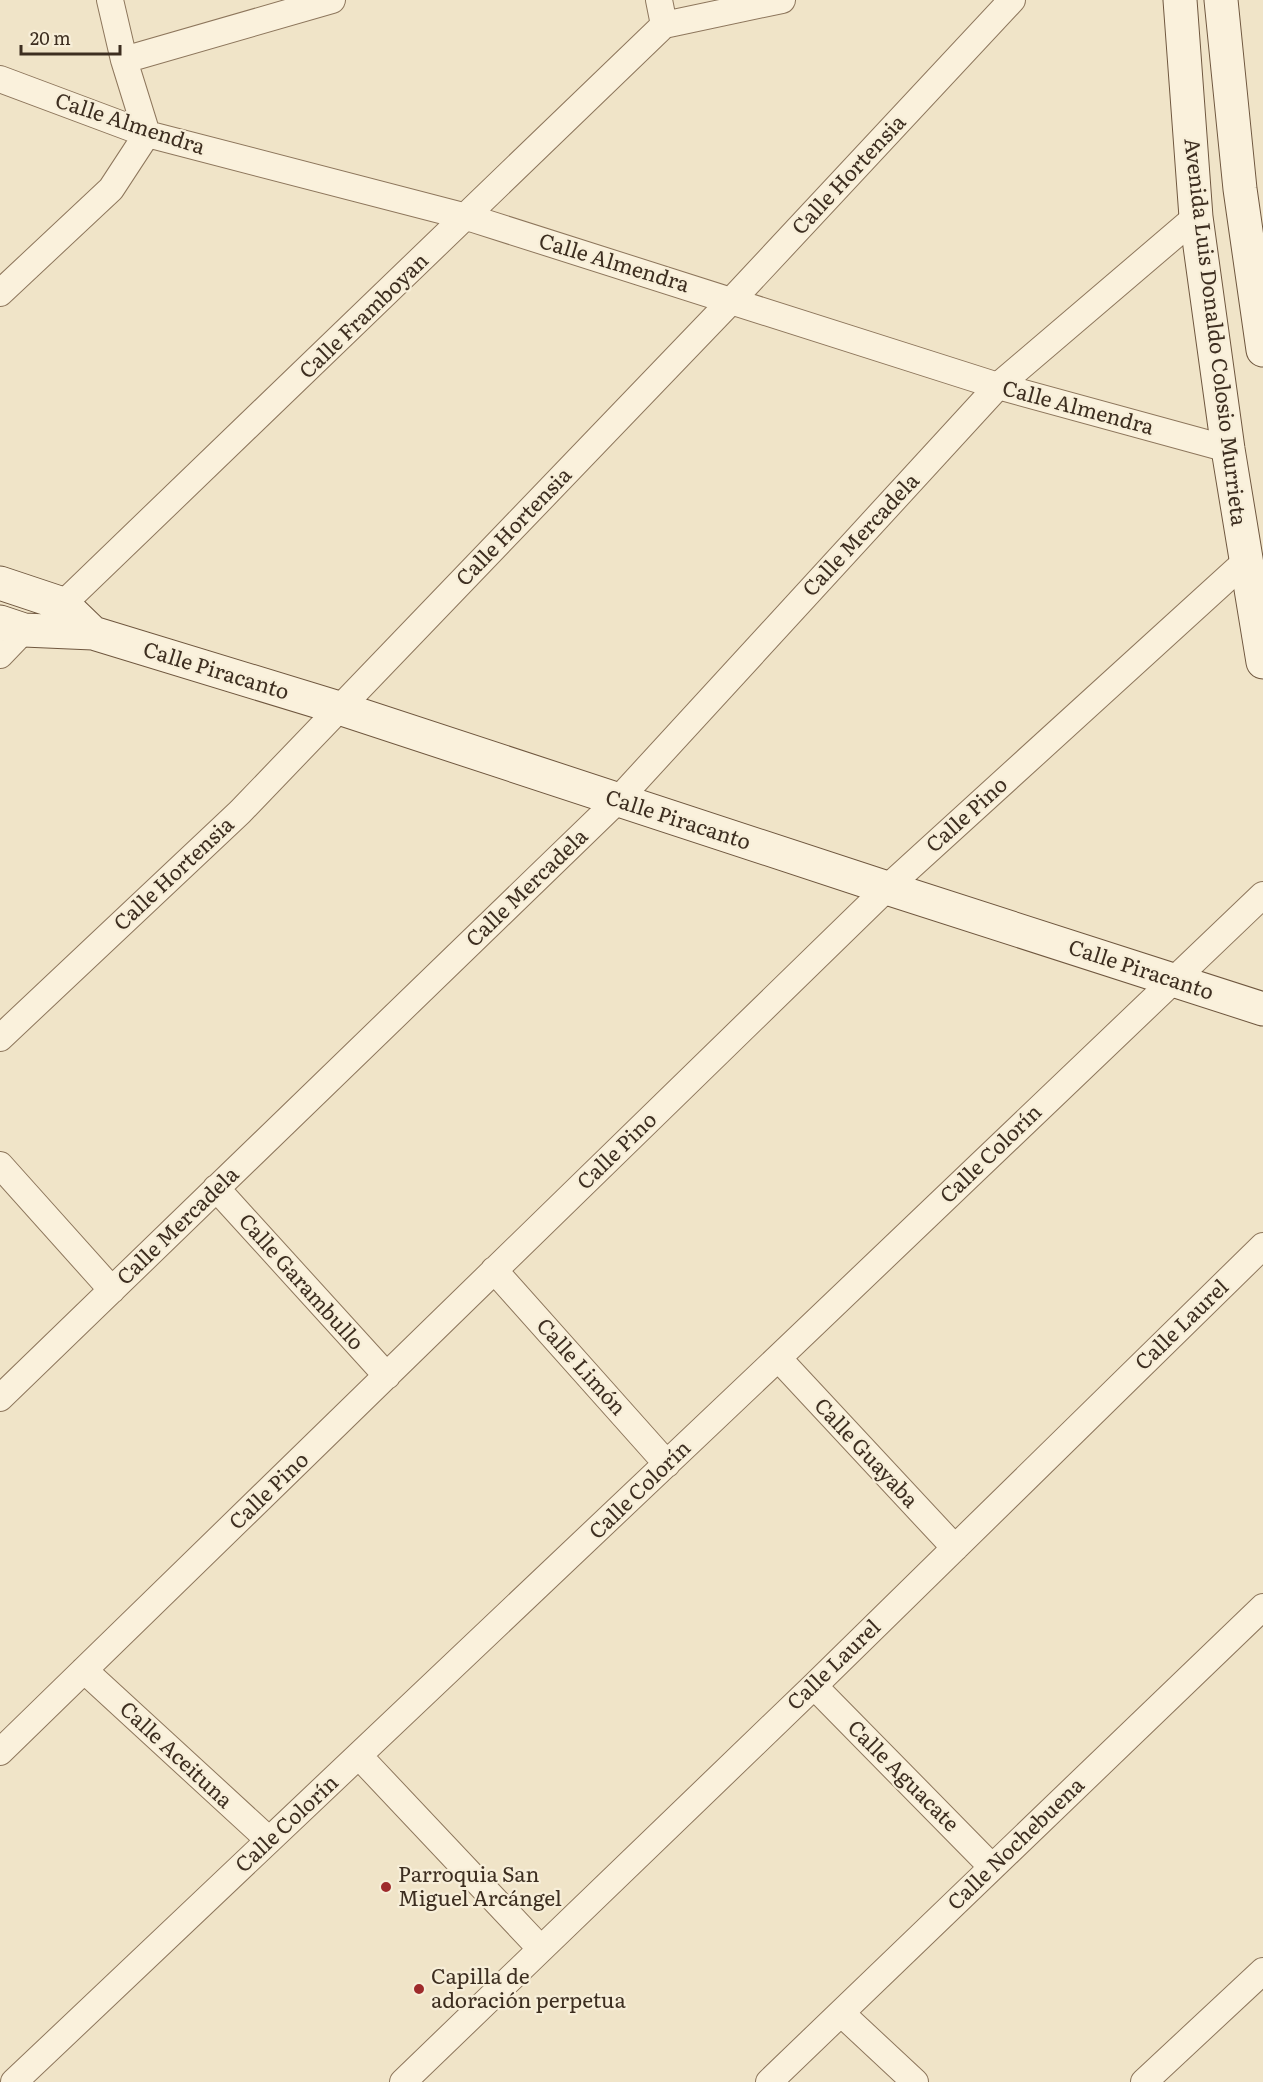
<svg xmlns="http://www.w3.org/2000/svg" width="1263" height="2082" viewBox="0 0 1263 2082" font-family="Literata,serif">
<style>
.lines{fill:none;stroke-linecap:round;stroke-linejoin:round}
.street-casing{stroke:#8d765c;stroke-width:28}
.secondary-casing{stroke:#6f573f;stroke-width:35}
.street{stroke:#faf1dc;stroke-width:26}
.secondary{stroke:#faf1dc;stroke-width:33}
.poi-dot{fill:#9e2a2b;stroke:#f7eed8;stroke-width:2}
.labels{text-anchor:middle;stroke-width:4.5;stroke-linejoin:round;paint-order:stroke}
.street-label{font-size:21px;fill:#3d2e20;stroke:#f7eed8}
.poi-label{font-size:21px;fill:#3d2e20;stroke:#f7eed8;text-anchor:start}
</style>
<rect width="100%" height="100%" fill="#f0e4c8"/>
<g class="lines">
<defs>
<path id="street" d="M659,0L664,25
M664,25L782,0
M124,60L332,0
M0,79L147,134L467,217L998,386L1228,449
M0,293L111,189L147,134L124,60L110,0
M63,604L664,25
M0,655L24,630
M0,1038L240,812L732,300L1012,0
M0,1165L112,1290
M216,1188L387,1376
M494,1270L667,1464
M778,1358L955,1548
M0,1398L618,800L998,386L1196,217
M84,1670L269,1840
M814,1686L992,1867
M0,1752L887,888L1245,562
M359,1756L541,1949
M841,2013L915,2082
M14,2082L778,1358L1263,895
M403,2082L814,1686L1263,1246
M769,2082L1263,1607
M1144,2082L1263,1971"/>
<path id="secondary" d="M1180,0L1196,217L1228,449L1263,662
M1221,0L1240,189L1263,350
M0,583L63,604L93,633
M0,622L24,630L93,633L339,708L887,888L1263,1009"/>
</defs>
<use href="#street" class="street-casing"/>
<use href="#secondary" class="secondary-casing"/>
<use href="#street" class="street"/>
<use href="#secondary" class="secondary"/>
</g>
<g class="poi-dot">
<circle cx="386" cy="1887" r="6"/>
<circle cx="419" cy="1989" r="6"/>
</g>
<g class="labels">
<g class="street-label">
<text transform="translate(130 124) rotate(18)" y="7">Calle Almendra</text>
<text transform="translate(849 175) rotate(-47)" y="7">Calle Hortensia</text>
<text transform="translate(614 263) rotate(17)" y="7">Calle Almendra</text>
<text transform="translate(364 316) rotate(-44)" y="7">Calle Framboyan</text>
<text transform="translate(1215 332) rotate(83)" y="7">Avenida Luis Donaldo Colosio Murrieta</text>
<text transform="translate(1078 408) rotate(15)" y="7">Calle Almendra</text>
<text transform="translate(514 527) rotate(-46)" y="7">Calle Hortensia</text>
<text transform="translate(861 535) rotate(-47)" y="7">Calle Mercadela</text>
<text transform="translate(216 671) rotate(17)" y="7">Calle Piracanto</text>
<text transform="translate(967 815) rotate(-42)" y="7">Calle Pino</text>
<text transform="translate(678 820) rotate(18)" y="7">Calle Piracanto</text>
<text transform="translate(174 874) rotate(-43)" y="7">Calle Hortensia</text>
<text transform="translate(527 888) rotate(-44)" y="7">Calle Mercadela</text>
<text transform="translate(1141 970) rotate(18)" y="7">Calle Piracanto</text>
<text transform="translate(617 1151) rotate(-44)" y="7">Calle Pino</text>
<text transform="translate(991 1154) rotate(-44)" y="7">Calle Colorín</text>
<text transform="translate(178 1226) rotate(-44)" y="7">Calle Mercadela</text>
<text transform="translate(301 1282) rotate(48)" y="7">Calle Garambullo</text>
<text transform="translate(1182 1325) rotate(-44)" y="7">Calle Laurel</text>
<text transform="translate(581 1367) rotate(48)" y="7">Calle Limón</text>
<text transform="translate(866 1453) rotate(47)" y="7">Calle Guayaba</text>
<text transform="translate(640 1490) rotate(-44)" y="7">Calle Colorín</text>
<text transform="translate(269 1491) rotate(-44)" y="7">Calle Pino</text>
<text transform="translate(834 1665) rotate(-44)" y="7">Calle Laurel</text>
<text transform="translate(176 1755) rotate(43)" y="7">Calle Aceituna</text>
<text transform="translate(903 1776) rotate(45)" y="7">Calle Aguacate</text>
<text transform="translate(287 1824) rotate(-43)" y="7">Calle Colorín</text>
<text transform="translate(1016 1844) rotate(-44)" y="7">Calle Nochebuena</text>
</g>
<g class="poi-label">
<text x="398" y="1882">Parroquia San<tspan x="398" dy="24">Miguel Arcángel</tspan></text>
<text x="431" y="1984">Capilla de<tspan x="431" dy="24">adoración perpetua</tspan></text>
</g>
</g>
<path d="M21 45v9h99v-9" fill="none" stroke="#3d2e20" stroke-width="3"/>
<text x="30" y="45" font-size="18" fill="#3d2e20" stroke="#f7eed8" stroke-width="4.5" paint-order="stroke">20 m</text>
</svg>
